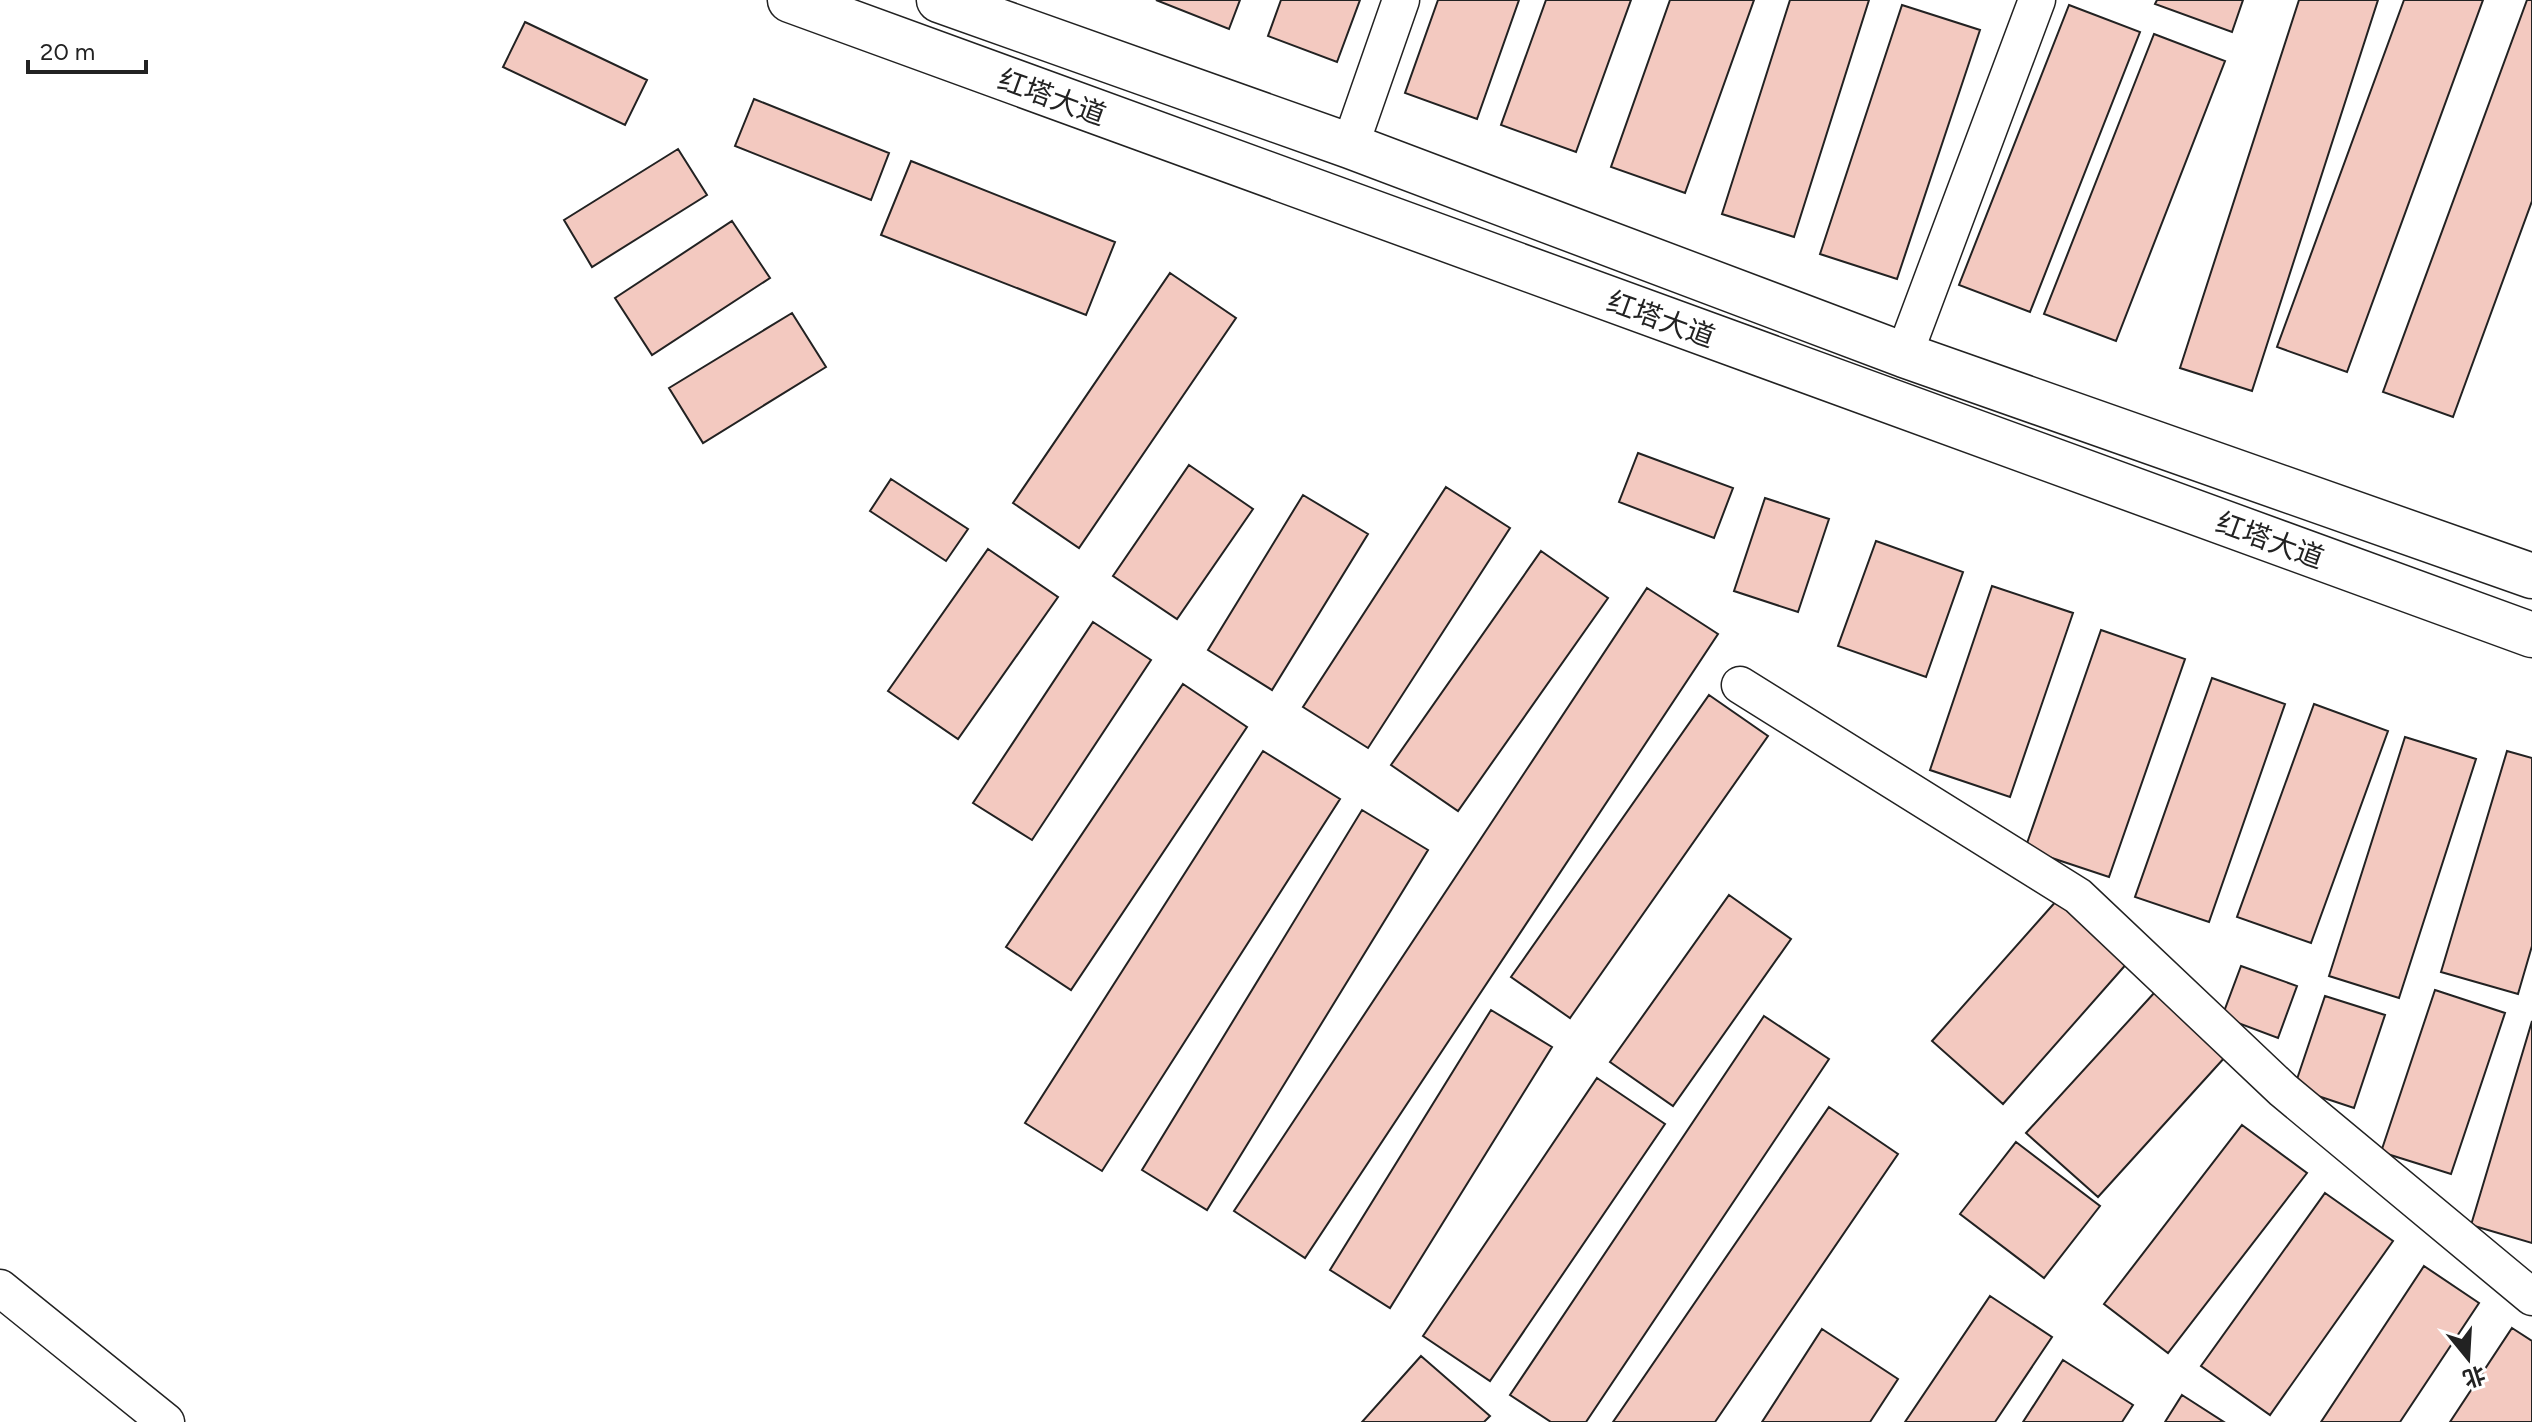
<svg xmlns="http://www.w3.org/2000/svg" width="2532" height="1422" viewBox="0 0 2532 1422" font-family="Figtree,'Noto Sans SC',sans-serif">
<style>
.building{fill:#f3c9c0;stroke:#222;stroke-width:2}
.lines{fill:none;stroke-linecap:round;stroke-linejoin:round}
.street-casing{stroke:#222;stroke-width:39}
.secondary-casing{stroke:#222;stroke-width:47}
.street{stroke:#fff;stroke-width:36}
.secondary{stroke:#fff;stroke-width:44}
.labels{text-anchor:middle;stroke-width:6;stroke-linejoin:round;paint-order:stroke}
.street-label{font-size:28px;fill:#222;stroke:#fff}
</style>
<rect width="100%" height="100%" fill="#fff"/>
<path class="building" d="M1156,0H1240L1229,29Z
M1281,0H1360L1337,62L1268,36Z
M1438,0H1519L1477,119L1405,93Z
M1546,0H1631L1576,152L1501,125Z
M1670,0H1754L1685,193L1611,167Z
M1790,0H1869L1794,237L1722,214Z
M2157,0H2243L2232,32L2155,4Z
M2299,0H2378L2252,391L2180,368Z
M2404,0H2483L2347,372L2277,347Z
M2527,0H2532V201L2453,417L2383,392Z
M1902,5L1980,30L1897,279L1820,254Z
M2069,5L2140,32L2030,312L1959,285Z
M525,22L647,80L625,125L503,67Z
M2154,34L2225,61L2116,341L2044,314Z
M754,99L889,153L871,200L735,146Z
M678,149L707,195L592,267L564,220Z
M911,161L1115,242L1086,315L881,235Z
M732,221L770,278L652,355L615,298Z
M1170,273L1236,318L1079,548L1013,503Z
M792,313L826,367L703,443L669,388Z
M1638,453L1733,488L1714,538L1619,502Z
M1189,465L1253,509L1177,619L1113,576Z
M891,479L968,529L946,561L870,511Z
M1446,487L1510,528L1368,748L1303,707Z
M1303,495L1368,534L1272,690L1208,650Z
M1765,498L1829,519L1798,612L1734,591Z
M1876,541L1963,572L1926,677L1838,646Z
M988,549L1058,597L958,739L888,691Z
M1541,551L1608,598L1458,811L1391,765Z
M1992,586L2073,613L2010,797L1930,770Z
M1647,588L1718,634L1305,1258L1234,1211Z
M1093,622L1151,660L1032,840L973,803Z
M2101,630L2185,659L2109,877L2025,849Z
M2212,678L2285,704L2209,922L2135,897Z
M1183,684L1247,727L1071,990L1006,947Z
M1709,695L1768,736L1570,1018L1511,977Z
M2314,704L2388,731L2311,943L2237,917Z
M2405,737L2476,759L2399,998L2329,976Z
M1263,751L1340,799L1102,1171L1025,1123Z
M2507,751L2532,758V946L2518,994L2441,972Z
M1362,810L1428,850L1207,1210L1142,1170Z
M1729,895L1791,939L1673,1106L1610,1062Z
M2058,899L2129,961L2003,1104L1932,1041Z
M2241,966L2297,986L2278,1038L2222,1017Z
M2435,990L2505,1013L2451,1174L2381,1152Z
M2155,992L2226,1056L2098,1197L2026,1133Z
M2325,996L2385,1015L2354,1108L2294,1088Z
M1491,1010L1552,1047L1390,1308L1330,1270Z
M1764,1016L1829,1059L1586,1422H1551L1510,1395Z
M2532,1021V1243L2471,1225Z
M1597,1078L1665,1124L1490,1381L1423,1336Z
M1829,1107L1898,1154L1715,1422H1613Z
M2242,1125L2307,1173L2168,1353L2104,1304Z
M2016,1142L2100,1206L2044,1278L1960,1214Z
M2325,1193L2393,1241L2270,1415L2201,1366Z
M2424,1266L2479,1303L2400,1422H2321Z
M1990,1296L2052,1337L1995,1422H1905Z
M2512,1328L2532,1341V1422H2450Z
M1822,1329L1898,1379L1870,1422H1762Z
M1421,1356L1490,1416L1484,1422H1362Z
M2063,1360L2133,1405L2122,1422H2023Z
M2182,1395L2224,1422H2165Z"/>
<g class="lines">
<defs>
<path id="street" d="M1350,146L1401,0
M1904,355L2037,0
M1740,685L2078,896L2283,1090L2532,1297
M0,1288L166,1422"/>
<path id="secondary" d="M790,0L2532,635
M939,0L1350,146L1904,355L2532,576"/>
</defs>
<use href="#street" class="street-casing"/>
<use href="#secondary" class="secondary-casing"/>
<use href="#street" class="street"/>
<use href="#secondary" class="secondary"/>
</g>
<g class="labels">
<g class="street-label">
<text transform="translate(1052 97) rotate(20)" y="10">红塔大道</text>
<text transform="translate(1661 319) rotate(20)" y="10">红塔大道</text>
<text transform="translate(2270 540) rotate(20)" y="10">红塔大道</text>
</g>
</g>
<g transform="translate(2468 1358) rotate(162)" stroke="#ffffff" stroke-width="6" paint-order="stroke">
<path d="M0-6L14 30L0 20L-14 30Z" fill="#222222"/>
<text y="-12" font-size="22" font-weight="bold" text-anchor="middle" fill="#222222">北</text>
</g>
<path d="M28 60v12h118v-12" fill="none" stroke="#222222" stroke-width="4"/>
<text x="40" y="60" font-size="24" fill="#222222" stroke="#ffffff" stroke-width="6" paint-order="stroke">20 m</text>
</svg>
